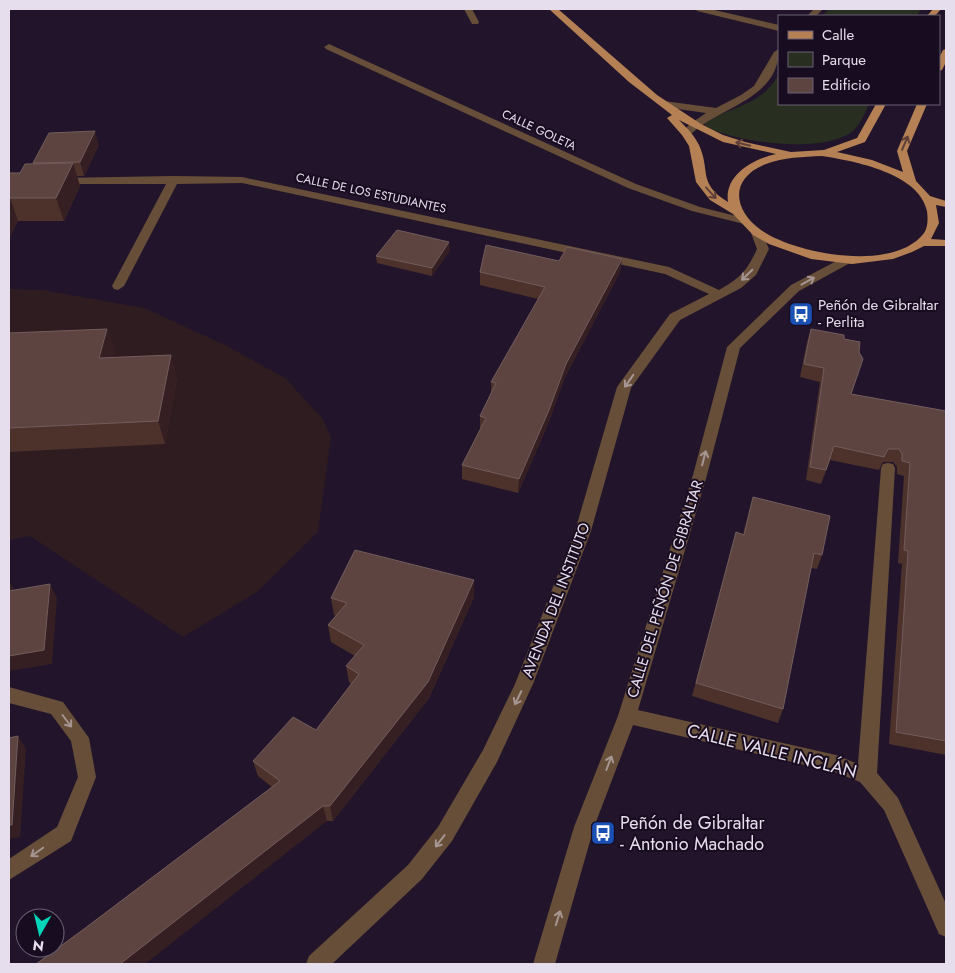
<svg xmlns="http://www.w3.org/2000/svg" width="955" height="973" viewBox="0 0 955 973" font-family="Jost,sans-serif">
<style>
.education{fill:#2f1c21}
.green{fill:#282f21}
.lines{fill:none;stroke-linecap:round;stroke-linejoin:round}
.minor{fill:#674e39;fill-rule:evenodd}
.major{fill:#b48054;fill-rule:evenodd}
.wall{fill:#4d322c}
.shaded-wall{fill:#351f23}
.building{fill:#5d4441;stroke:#725c5c}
.oneway{stroke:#5e4038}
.oneway2{stroke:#a69693}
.labels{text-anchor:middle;stroke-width:4;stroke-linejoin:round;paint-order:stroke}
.far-street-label{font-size:12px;fill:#e6deed;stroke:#180c21}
.poi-label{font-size:15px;fill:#e6deed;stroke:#180c21;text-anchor:start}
.street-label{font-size:15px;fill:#e6deed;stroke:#180c21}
.near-street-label{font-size:18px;fill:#e6deed;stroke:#180c21}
.near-poi-label{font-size:18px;fill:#e6deed;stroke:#180c21;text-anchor:start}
</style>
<rect width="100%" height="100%" fill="#22152b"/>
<path class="education" d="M9,289L43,290L144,308L223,344L285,378L322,418L331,437L318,532L257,592L183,637L30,536L9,540Z"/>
<path class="green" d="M829,9H922L916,16H822Z
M779,74V104H869C865,113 861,123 854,130C826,155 736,143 705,126V123C732,105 761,107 779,74Z"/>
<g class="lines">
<path class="minor" d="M464,9H472L479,22L478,24H472Z
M696,9H710L779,25V31L697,11Z
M814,9H823L816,16H807Z
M329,44L636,184L700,207L748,219L750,221L744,224L692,211L628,188L326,49L324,47Z
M779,49C779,100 719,106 690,135H682L681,133L690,124L706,113L664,107L659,104L664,101L716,108L741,95L754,86L774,52Z
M174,176L242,177L669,267L719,290C740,278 747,271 757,249L751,233L753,231H761L769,249L756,275L741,288L680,320L631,388L591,531L533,684L497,762L452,841L422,879L332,964H306L309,956L408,865L438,827L483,750L515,684L575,531L617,387L670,314L709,294L665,274L242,183L177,184L124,286L118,290L114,289L112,286L166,184H59L54,181L59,178Z
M846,256L852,260L850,263L799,291L740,348L707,475L638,710L836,755L858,764L881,468L883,464L888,463L893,464L895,468L877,773L898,798L946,904V937L939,934L884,810L860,782L835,772L633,725L594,827L555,964H533L574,827L618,716L693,475L727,347L791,285Z
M9,687L63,702L89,738L96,777L71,841L9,880V859L57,827L78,777L71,741L51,714L9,703Z"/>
<path class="major" d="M549,9H558L657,95L701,124L723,135L745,142L791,152L824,150L857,138L876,104H886L865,142L837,152L872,160L903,172L897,151L917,104H927L907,151L916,181L930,196L946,201V207L936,205L939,223L931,239L946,240V246H924L912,252L893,259L852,264L811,259L769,244L753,235L733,214L710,200L696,182L689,146L682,135L667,118L672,115L629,82ZM679,120L723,142L776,154C753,159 724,175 728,202C697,183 711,171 699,145C694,135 687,128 679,120ZM822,156C854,161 919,173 927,211C928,219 928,227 924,233C894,273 795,254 761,230C732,209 730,178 766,164C784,157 803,157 822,156Z
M933,9H941L935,16H927Z
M946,49V62L942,70L939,71V58L943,50Z"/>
</g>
<path class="wall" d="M99,145L84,176H77L80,186L64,221H18L9,238V173H20L33,164V163Z
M450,250L432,276L377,263L376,256Z
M622,259L620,272L565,377L548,424L518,493L462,479V465L480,430V416L491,394V382L538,299L480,285V272L559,261Z
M107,329L115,352L113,358L177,378L165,444L9,452V333Z
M811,329L844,339L851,394L946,411V755L889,744L902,564L898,563L904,476L897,474V467L893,462H883L879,470L830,460L821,484L806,480L820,382L800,377L807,342Z
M753,497L822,555L817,569L811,568L783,709L778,723L692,696L736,532L743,534Z
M474,580V597L429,698L333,821H327L84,929L272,787L258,776L253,761L316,730L351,684L349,682L346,666L355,656L331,642L328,625L336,616L334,615L331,598Z"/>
<path class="shaded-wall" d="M95,131L99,145L84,176L80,162Z
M73,163L80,186L64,221L56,198Z
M10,198L18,221L9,238V200Z
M449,242L450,250L432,276V268Z
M622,259L620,272L565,377L548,424L518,493L519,479L566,364Z
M107,329L115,352L107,381L99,358Z
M171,355L177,378L165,444L158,421Z
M474,580V597L429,698L333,821L330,806Z
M9,581L17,595L9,591Z
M50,584L57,598L52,664L9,671V656Z
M18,736L26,749L20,837L9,839V825Z
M323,806L327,821L145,964H120Z"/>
<path class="building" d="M95,131L80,162L33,163L49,133Z
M73,163L56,198H10L9,200V173H20L25,164Z
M397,230L449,242L432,268L376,256Z
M486,245L559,261L567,247L622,259L566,364L549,410L519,479L462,465L486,418L480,416L496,383L491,382L545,287L480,272Z
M107,329L99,358L171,355L158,421L9,428V333Z
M811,329L844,335V339L860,342L859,352L863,359L851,394L946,411V741L896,732L908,551L904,550L910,463L902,461V454L899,449H888L884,457L834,446L826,470L810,467L824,368L804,364Z
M753,497L830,516L822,555L814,553L783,709L696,683L736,532L744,535Z
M355,550L474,580L428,682L330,806H323L120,964H36L84,929L280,781L253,761L293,717L316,730L359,674L346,666L364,645L328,625L347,603L331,598Z
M50,584L44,650L9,656V591Z
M18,736L12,825H9V738Z"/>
<defs><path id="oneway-shaft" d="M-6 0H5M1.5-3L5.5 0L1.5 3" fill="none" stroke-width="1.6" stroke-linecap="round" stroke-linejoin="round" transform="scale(1.25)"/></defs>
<g class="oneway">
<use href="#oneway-shaft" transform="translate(905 143) rotate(-67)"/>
<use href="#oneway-shaft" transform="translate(743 144) rotate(-166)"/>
<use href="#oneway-shaft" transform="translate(711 193) rotate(48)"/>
</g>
<g class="oneway2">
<use href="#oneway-shaft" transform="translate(747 275) rotate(136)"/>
<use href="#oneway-shaft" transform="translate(808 281) rotate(-29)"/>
<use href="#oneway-shaft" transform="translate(629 381) rotate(125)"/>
<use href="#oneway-shaft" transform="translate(704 458) rotate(-75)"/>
<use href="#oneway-shaft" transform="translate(518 698) rotate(116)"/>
<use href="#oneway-shaft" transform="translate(67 721) rotate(53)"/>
<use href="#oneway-shaft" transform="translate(609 763) rotate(-69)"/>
<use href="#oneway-shaft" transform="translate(440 841) rotate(128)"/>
<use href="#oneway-shaft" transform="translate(37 852) rotate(145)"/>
<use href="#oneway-shaft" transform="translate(558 918) rotate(-73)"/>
</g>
<defs>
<symbol id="bus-square" viewBox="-11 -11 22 22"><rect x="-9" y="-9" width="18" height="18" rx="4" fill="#1a4fb4" stroke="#180c21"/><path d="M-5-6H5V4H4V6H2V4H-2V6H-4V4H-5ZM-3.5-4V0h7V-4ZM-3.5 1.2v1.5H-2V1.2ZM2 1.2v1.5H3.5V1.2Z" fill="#fff"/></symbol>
</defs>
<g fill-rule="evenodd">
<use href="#bus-square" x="787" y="300" width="28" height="28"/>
<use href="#bus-square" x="589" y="819" width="28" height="28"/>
</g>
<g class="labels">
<g class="far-street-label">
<text transform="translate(539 130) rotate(25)" y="4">CALLE GOLETA</text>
<text transform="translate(371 193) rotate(12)" y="4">CALLE DE LOS ESTUDIANTES</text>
</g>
<g class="poi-label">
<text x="818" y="310">Peñón de Gibraltar<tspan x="818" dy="17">- Perlita</tspan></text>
</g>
<g class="street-label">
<text transform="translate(665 589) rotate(-73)" y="5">CALLE DEL PEÑÓN DE GIBRALTAR</text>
<text transform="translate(556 600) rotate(-69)" y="5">AVENIDA DEL INSTITUTO</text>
</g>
<g class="near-street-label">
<text transform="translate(772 751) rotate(14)" y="6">CALLE VALLE INCLÁN</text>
</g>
<g class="near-poi-label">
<text x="620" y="829">Peñón de Gibraltar<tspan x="620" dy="21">- Antonio Machado</tspan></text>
</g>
</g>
<rect width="955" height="973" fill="none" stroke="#e6deed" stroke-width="20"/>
<rect x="778" y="15" width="162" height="90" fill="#180c21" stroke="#6a6073"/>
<rect x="788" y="31" width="25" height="8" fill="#b48054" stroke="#6a6073"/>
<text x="822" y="40" font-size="15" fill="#e6deed">Calle</text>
<rect x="788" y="52" width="25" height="15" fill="#282f21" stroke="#6a6073"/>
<text x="822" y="65" font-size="15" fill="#e6deed">Parque</text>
<rect x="788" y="78" width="25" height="15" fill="#5d4441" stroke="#6a6073"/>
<text x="822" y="90" font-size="15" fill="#e6deed">Edificio</text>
<g transform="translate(40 933) rotate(188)"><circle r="24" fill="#180c21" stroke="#6a6073"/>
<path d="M0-4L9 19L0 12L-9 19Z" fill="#00d5b7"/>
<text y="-8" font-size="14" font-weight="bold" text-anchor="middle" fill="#e6deed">N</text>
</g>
</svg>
